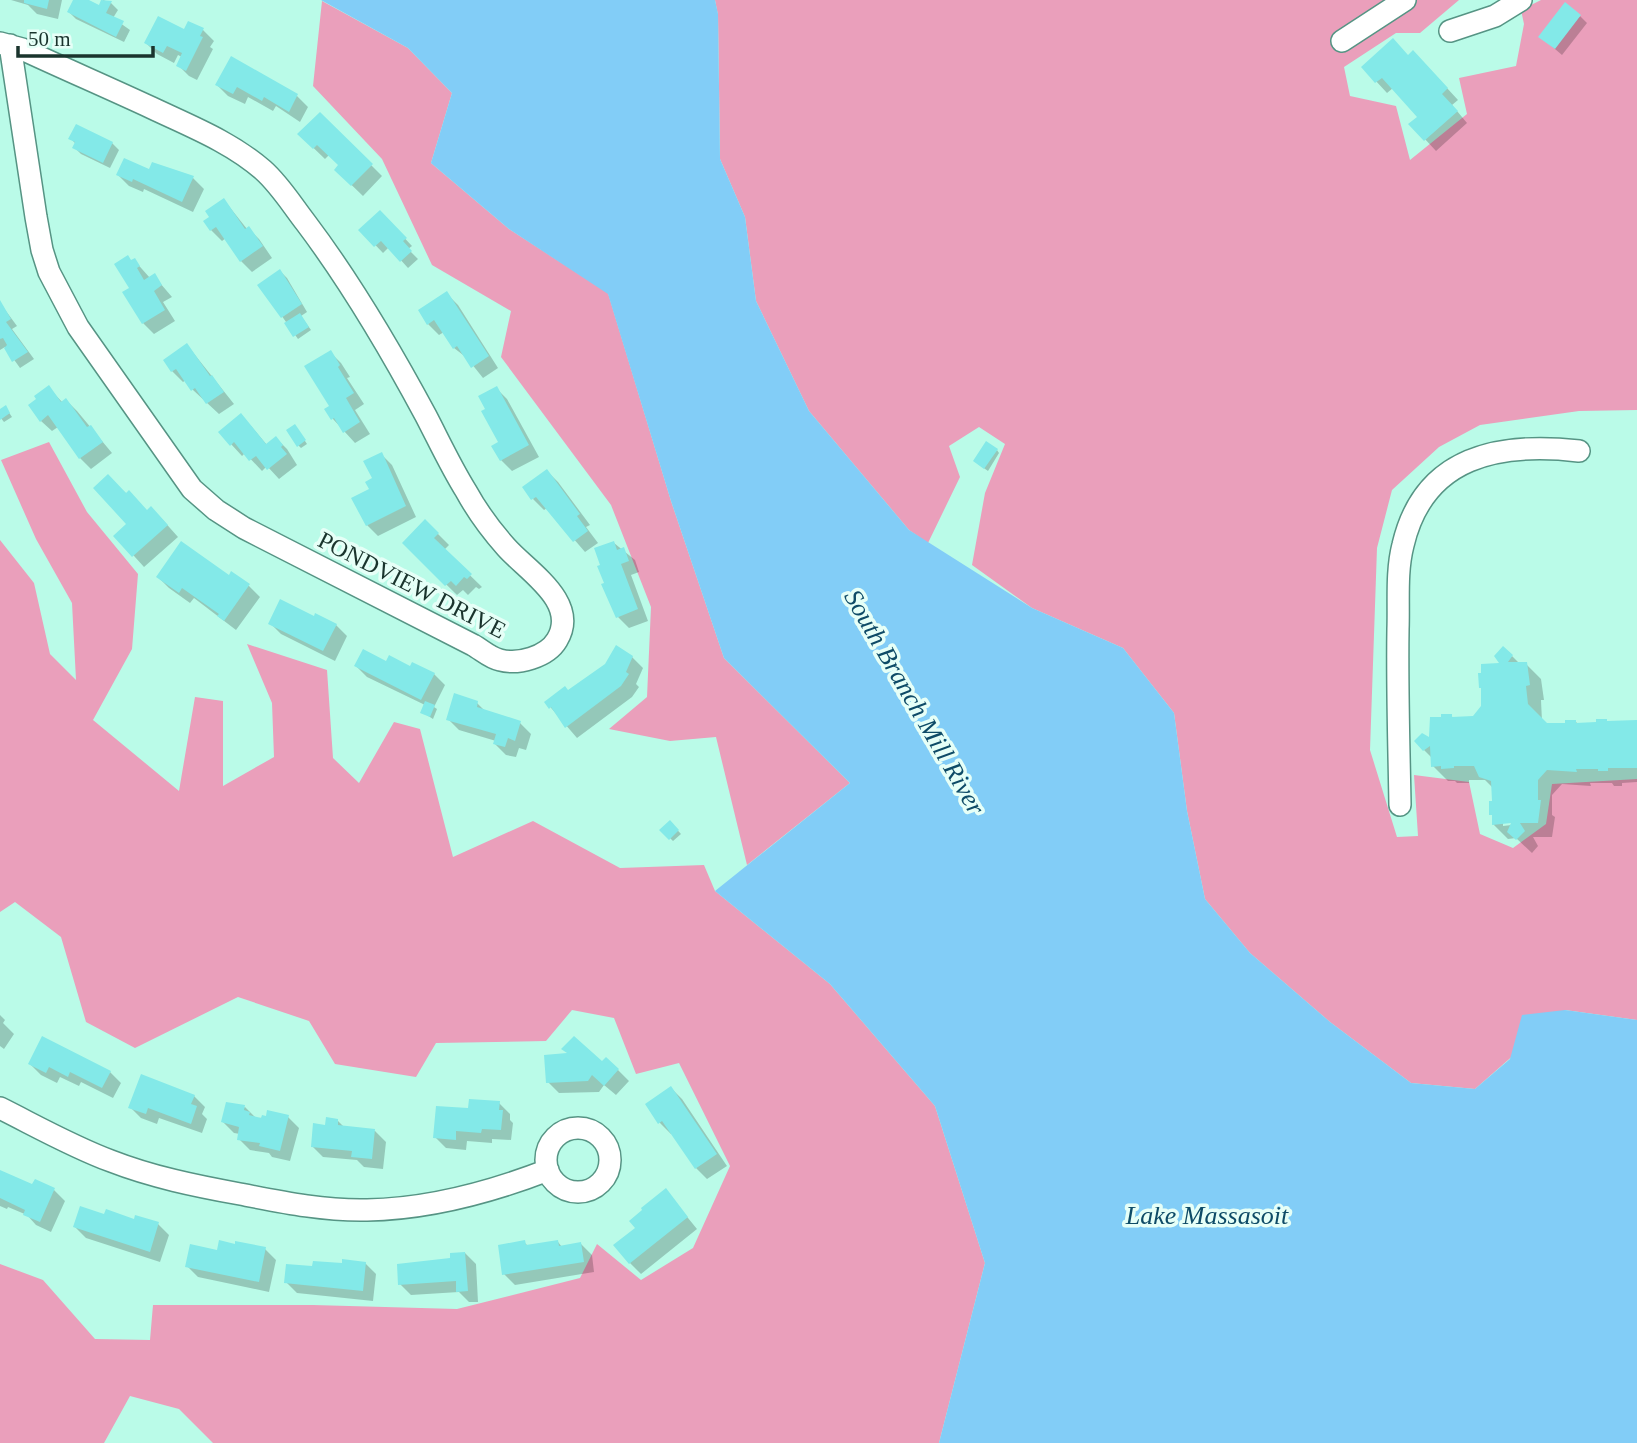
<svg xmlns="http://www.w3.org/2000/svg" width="1637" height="1443" viewBox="0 0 1637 1443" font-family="Georgia,serif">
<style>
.forest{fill:#ea9fbb}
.water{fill:#82cdf7}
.shadow{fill:#0003;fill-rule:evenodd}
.building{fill:#83e9e8}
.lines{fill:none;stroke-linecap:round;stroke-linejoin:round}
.minor-casing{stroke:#569484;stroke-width:24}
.minor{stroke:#fff;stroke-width:21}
.labels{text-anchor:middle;stroke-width:7;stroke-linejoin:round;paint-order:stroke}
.street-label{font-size:24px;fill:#1a342d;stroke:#e6fff7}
.water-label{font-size:26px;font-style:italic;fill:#0e4b67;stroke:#e6fff7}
</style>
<rect width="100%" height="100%" fill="#bafbe8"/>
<path class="forest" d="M715,0H1459L1420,33H1396L1344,67L1350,96L1396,106L1410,160L1467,114L1459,78L1516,66L1524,24L1521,10L1541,0H1637V410L1579,411L1480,425L1439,447L1392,490L1377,548L1370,750L1397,837L1418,836L1414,775L1469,782L1480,834L1513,848L1546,824L1552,784L1637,779V1020L1565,1010L1475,1089L1411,1083L1330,1022L1250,953L1205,899L1187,811L1174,713L1123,648L1032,608L972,565L985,493L1005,444L979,427L949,446L960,477L928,543L909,530L809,411L756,301L745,217L720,159L718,15Z
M322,1L408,48L452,93L431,163L509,229L608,293L671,501L724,658L850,783L747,865L716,737L670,741L609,729L647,697L651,607L611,505L501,357L511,311L432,265L382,159L313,86Z
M49,442L87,512L138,574L132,649L93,720L179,791L195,697L223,701V786L274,757L272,703L247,644L327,670L333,758L359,783L394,722L420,729L453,857L533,821L620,868L704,865L715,891L830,984L935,1106L985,1263L939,1443H213L179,1409L130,1396L104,1443H0V1264L43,1280L95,1339L150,1340L153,1305H313L457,1309L580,1278L597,1244L641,1280L693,1248L730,1166L679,1063L636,1074L614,1018L572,1010L546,1041L436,1043L416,1077L335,1064L309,1021L238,997L135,1048L86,1022L61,937L15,902L0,912V540L34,583L50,654L76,680L72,603L36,539L1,460Z"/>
<path class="water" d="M321,0H715L718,14L720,159L745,217L756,301L809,411L909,530L1032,608L1123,648L1174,713L1187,811L1205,899L1250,953L1330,1022L1411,1083L1475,1089L1510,1059L1522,1015L1565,1010L1637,1020V1443H939L985,1263L935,1106L830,984L715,891L850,783L724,658L671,501L608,294L509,229L431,163L452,93L408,48Z"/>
<path class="shadow" d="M11,0H62L58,19L37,14L28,5Z
M75,0H86L100,7L103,0L111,3L118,10L113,18L130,30L124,42L76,19L69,12Z
M1580,16L1587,23L1562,55L1548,43Z
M203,30L214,41L210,47L213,49L197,80L189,76L178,65L182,57L178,55L174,63L157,54L146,43L185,32Z
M1409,56L1424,63L1458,100L1452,105L1467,123L1436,151L1411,124L1419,117L1393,88L1387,93L1363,67Z
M231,58L297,96L308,107L300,122L276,106L273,111L248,97L245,104L228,96L217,85Z
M320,114L382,176L363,196L336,170L340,166L329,155L325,159L299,134Z
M70,138L112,143L119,150L110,168L81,154L74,147L76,144Z
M149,171L193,178L204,189L193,212L144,189L143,192L129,186L118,175Z
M224,200L247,229L248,228L259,239L272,258L252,272L241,261L226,238L222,241L211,230Z
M380,212L412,246L408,249L418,259L408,268L389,247L383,253L361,230Z
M134,260L150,278L154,276L172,297L163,302L175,321L154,334L143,323L131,288L132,261Z
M280,271L287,278L307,312L301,316L311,330L298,339L260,285Z
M447,294L458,305L498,368L483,378L467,358L454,348L444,332L439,335L428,324Z
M0,303L17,326L12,329L34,359L20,368L5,347L0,350Z
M187,345L234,404L219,414L193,390L186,380L183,382L172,371Z
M330,352L341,363L350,377L347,378L364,404L355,410L370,434L355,443L333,419Z
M49,388L63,403L66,400L77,411L112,453L91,469L80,458L58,427L52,431L41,421Z
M496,388L507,399L539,457L512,471L501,460Z
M0,411H8L12,417L4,422L0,417Z
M251,426L267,445L276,438L287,449L297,465L279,479L267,466L262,471L245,453L242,456L220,432Z
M297,429L307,444L301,448L298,445Z
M997,450L999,453L988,471L978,464Z
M381,454L392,465L416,517L378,536L367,525L354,499L371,490Z
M547,471L558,482L590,525L586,527L598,543L585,552L547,508L544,510L533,499Z
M119,487L147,512L162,519L178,537L144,567L116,536L129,525Z
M425,521L449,545L444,550L482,587L479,589L476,587L468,595L463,590L457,595L404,543Z
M614,543L635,560L639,572L631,575L648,621L629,628L618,617L606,584Z
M158,577H230L249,586L260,597L236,630L194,598L190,603L169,588Z
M314,618L336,625L347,636L335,661L281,634L270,623Z
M1512,656L1520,664H1526L1541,679L1544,700H1541L1542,721L1546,725H1567L1576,722L1578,724H1598L1606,720L1609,723L1637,722V782L1622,783V786H1614L1612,783H1590L1591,786L1562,784L1552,795V815L1555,817L1552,837H1533L1538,846L1532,853L1516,838L1508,839L1493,824V788L1485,780H1469V783H1457L1455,781H1448L1433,766V759L1416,742L1431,741L1451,716L1454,718H1473L1483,707L1503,665ZM1520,821V824L1503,826V822Z
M632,657L643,668L636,684L639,687L632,697L577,738L546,702Z
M387,663L434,674L445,685L434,707L437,709L433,719L422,712L425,705L367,677L356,666Z
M477,703L486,712L520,723L531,734L526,750L519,748L516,757L506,755L495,744L496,741L459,730L448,719Z
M670,822L681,834L673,841L662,830Z
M0,1015L5,1020L3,1023L14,1034L4,1049L0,1046Z
M602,1063L618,1070L629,1081L616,1095L604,1085L599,1092L559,1093L548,1082Z
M30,1064L110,1072L121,1083L113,1098L81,1082L79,1086L60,1077L57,1083L41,1075Z
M671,1088L682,1099L727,1166L707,1179L696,1168L672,1133L671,1134L660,1123L647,1104Z
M194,1096L205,1107L202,1114L207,1119L202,1133L159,1118L157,1124L141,1118L130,1107Z
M499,1103L510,1114V1120L513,1123L511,1140L492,1139V1143L467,1141L466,1150L446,1148L435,1137L469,1110Z
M245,1107L256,1118L288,1117L299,1128L290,1161L272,1157L269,1153L250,1150L239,1139L240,1134L234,1133L223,1122Z
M337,1120L345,1128L375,1131L386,1142L383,1169L364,1167L357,1160L323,1157L312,1146L327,1127Z
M0,1171L33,1186L54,1190L65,1201L51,1232L36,1225L27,1215L8,1207L7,1209L0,1206Z
M666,1191L697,1229L641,1274L630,1263L638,1228Z
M106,1216L158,1224L169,1235L160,1262L86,1238L75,1227Z
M524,1242L529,1247L558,1242L562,1247L581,1244L592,1255L594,1272L515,1285L504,1274Z
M265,1249L276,1260L269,1292L198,1277L187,1266L218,1252Z
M465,1253L476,1264L478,1302H469L459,1292L411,1295L400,1284Z
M365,1263L376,1274L373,1301L297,1293L286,1282L314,1268Z"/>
<path class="building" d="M24,0H49L47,9L24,3Z
M73,0H89L99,5L101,0L112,1L106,13L124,21L116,37L67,12Z
M1565,2L1581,15L1555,49L1538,37Z
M158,16L184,29L188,21L204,28L200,36L203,37L186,71L176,66L182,53L167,46L163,53L144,43Z
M1393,38L1408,55L1413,50L1448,88L1442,94L1458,111L1424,141L1408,124L1417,117L1382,78L1375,83L1361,67Z
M231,56L298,94L289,112L264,97L262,101L237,87L233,94L215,85Z
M320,112L373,164L351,186L334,170L338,165L317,145L313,149L297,134Z
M76,124L113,142L103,163L72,148L75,142L68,139Z
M124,158L149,169L152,162L194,176L182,202L133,179L132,182L116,175Z
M224,198L245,229L249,226L263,246L240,262L216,227L210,231L203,221L209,217L205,211Z
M380,210L407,238L403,241L412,251L400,262L381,241L374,247L358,230Z
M128,255L131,260L135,258L140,266L137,268L144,280L155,273L162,285L154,291L165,310L142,324L122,292L129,288L114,264Z
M280,269L302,304L281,318L257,285Z
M447,291L489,356L471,368L457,346L453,349L434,320L427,325L418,310Z
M0,300L11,319L6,322L28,352L12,362L4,348L7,345L3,338L0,339Z
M300,313L309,327L293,337L284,323Z
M187,343L210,376L212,375L224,392L206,404L195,388L191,391L176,369L171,372L163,360Z
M331,350L340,365L338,367L354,393L346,398L360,422L343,433L334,418L331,420L324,409L329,406L304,366Z
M49,385L61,402L66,398L87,427L91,425L103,442L79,459L48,415L40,422L28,405L36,399L34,396Z
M497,386L529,445L500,461L491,446L498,442L481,411L485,409L478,396Z
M6,405L10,413L0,420V409Z
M241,413L266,444L276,436L283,445L281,447L287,454L267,470L256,456L249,461L234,442L230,446L218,432Z
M295,424L306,440L297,447L286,430Z
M986,441L998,449L984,469L973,461Z
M382,452L406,506L366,526L351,498L369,489L365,482L372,478L363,461Z
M547,469L580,514L577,516L588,531L573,542L536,497L531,500L522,487Z
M108,474L126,493L129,490L147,510L151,506L168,525L132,557L113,536L126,524L93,488Z
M425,519L439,533L434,538L472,574L467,579L464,577L456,586L451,581L445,586L402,543Z
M181,541L229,575L231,571L250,584L224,621L217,616L219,614L182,588L179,593L156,577Z
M614,541L617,550L624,547L629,561L621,564L638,609L616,618L601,584L604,583L597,566L600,565L594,548Z
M280,599L314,616L315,613L337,624L323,651L268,624Z
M616,645L633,656L626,672L629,674L621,686L565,728L551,707L549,709L544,702L565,686L568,690L605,664Z
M1503,646L1513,655L1508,662H1527L1530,685L1526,686L1528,704L1547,723H1565V720H1576V723L1596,722V719H1607V721L1637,720V768H1608V771H1598V769H1576L1577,772L1547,770L1538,780V800H1541L1538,823H1520L1525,831L1516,840L1507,832L1511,823L1492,825V815H1489V801H1492L1491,781L1479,777L1474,766H1454V768L1441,769V766L1431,767L1430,746L1423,751L1414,741L1422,733L1429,737L1430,717H1441V714H1452V717L1473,716L1481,706V688H1479L1478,673H1481V664L1499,663L1494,656Z
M363,649L386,661L389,655L410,666L412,662L435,673L421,700L354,666Z
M454,693L478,701L477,707L521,721L515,741L508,738L505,747L493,744L496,734L446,720Z
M425,701L435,705L430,717L420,713Z
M670,820L679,830L669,840L659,830Z
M42,1036L111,1071L102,1088L70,1072L68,1077L49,1067L46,1073L28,1064Z
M574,1036L602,1061L606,1057L619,1069L604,1086L592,1075L588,1081L546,1083L544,1055L567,1053L561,1049Z
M141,1074L195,1095L191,1104L197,1106L191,1124L148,1108L146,1114L128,1108Z
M671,1086L717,1154L695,1169L662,1121L658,1124L645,1104Z
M469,1099L500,1101L499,1110H503L501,1130L482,1129L481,1133L456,1131V1140L433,1138L436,1106L468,1108Z
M226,1102L245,1105L244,1110L250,1112L249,1115L261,1118L262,1115L266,1116L267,1110L289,1115L280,1151L259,1146L260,1143L237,1140L239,1127L221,1122Z
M326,1117L338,1119V1125L375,1129L372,1159L351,1157L352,1151L311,1147L313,1123L325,1125Z
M0,1170L32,1184L35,1179L55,1188L40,1222L23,1215L25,1210L0,1198Z
M666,1188L688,1217L629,1264L613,1245L635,1228L629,1221L642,1210L641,1208Z
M80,1206L104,1214L106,1209L134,1219L135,1215L159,1222L150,1252L73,1227Z
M219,1240L235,1244V1241L266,1247L259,1282L185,1267L190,1244L217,1250Z
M525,1240L526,1245L558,1240L559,1246L581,1242L584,1262L502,1275L498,1245Z
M465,1252L468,1291L456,1292V1281L398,1285L397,1264L450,1258V1253Z
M342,1259L366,1262L363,1291L284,1283L286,1264L312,1266L313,1261L342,1263Z"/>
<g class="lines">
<defs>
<path id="minor" d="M1450,31L1495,16L1521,0
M1342,41L1405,0
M0,43L22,49C65,69 109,88 152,108C190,126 231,142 263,170C280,185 292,205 306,223C352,284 390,349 426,416C439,441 451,467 466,491C477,511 490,529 506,547C527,571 580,602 557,640C547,657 518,665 500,660C490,658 482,650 473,645L244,528L216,510L192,489L78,327L49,272L42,250L36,217L10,45
M1400,805C1399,746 1397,688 1398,629C1399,602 1396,572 1403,545C1424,455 1500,442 1579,451
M0,1108C36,1126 73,1147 111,1161C152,1177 196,1186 240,1194C281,1202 324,1211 367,1210C428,1209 491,1192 548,1170
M546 1160a32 32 0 1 1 64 0a32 32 0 1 1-64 0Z"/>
</defs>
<use href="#minor" class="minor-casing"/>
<use href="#minor" class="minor"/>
</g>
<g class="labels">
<g class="street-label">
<text transform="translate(412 585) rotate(27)" y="8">PONDVIEW DRIVE</text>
</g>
<g class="water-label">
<text transform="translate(915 702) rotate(60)" y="9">South Branch Mill River</text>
<text x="1207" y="1224">Lake Massasoit</text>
</g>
</g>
<path d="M18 46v10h135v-10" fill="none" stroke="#1a342d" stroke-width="3.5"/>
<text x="28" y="46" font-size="21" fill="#1a342d" stroke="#e6fff7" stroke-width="5" paint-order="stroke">50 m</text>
</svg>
